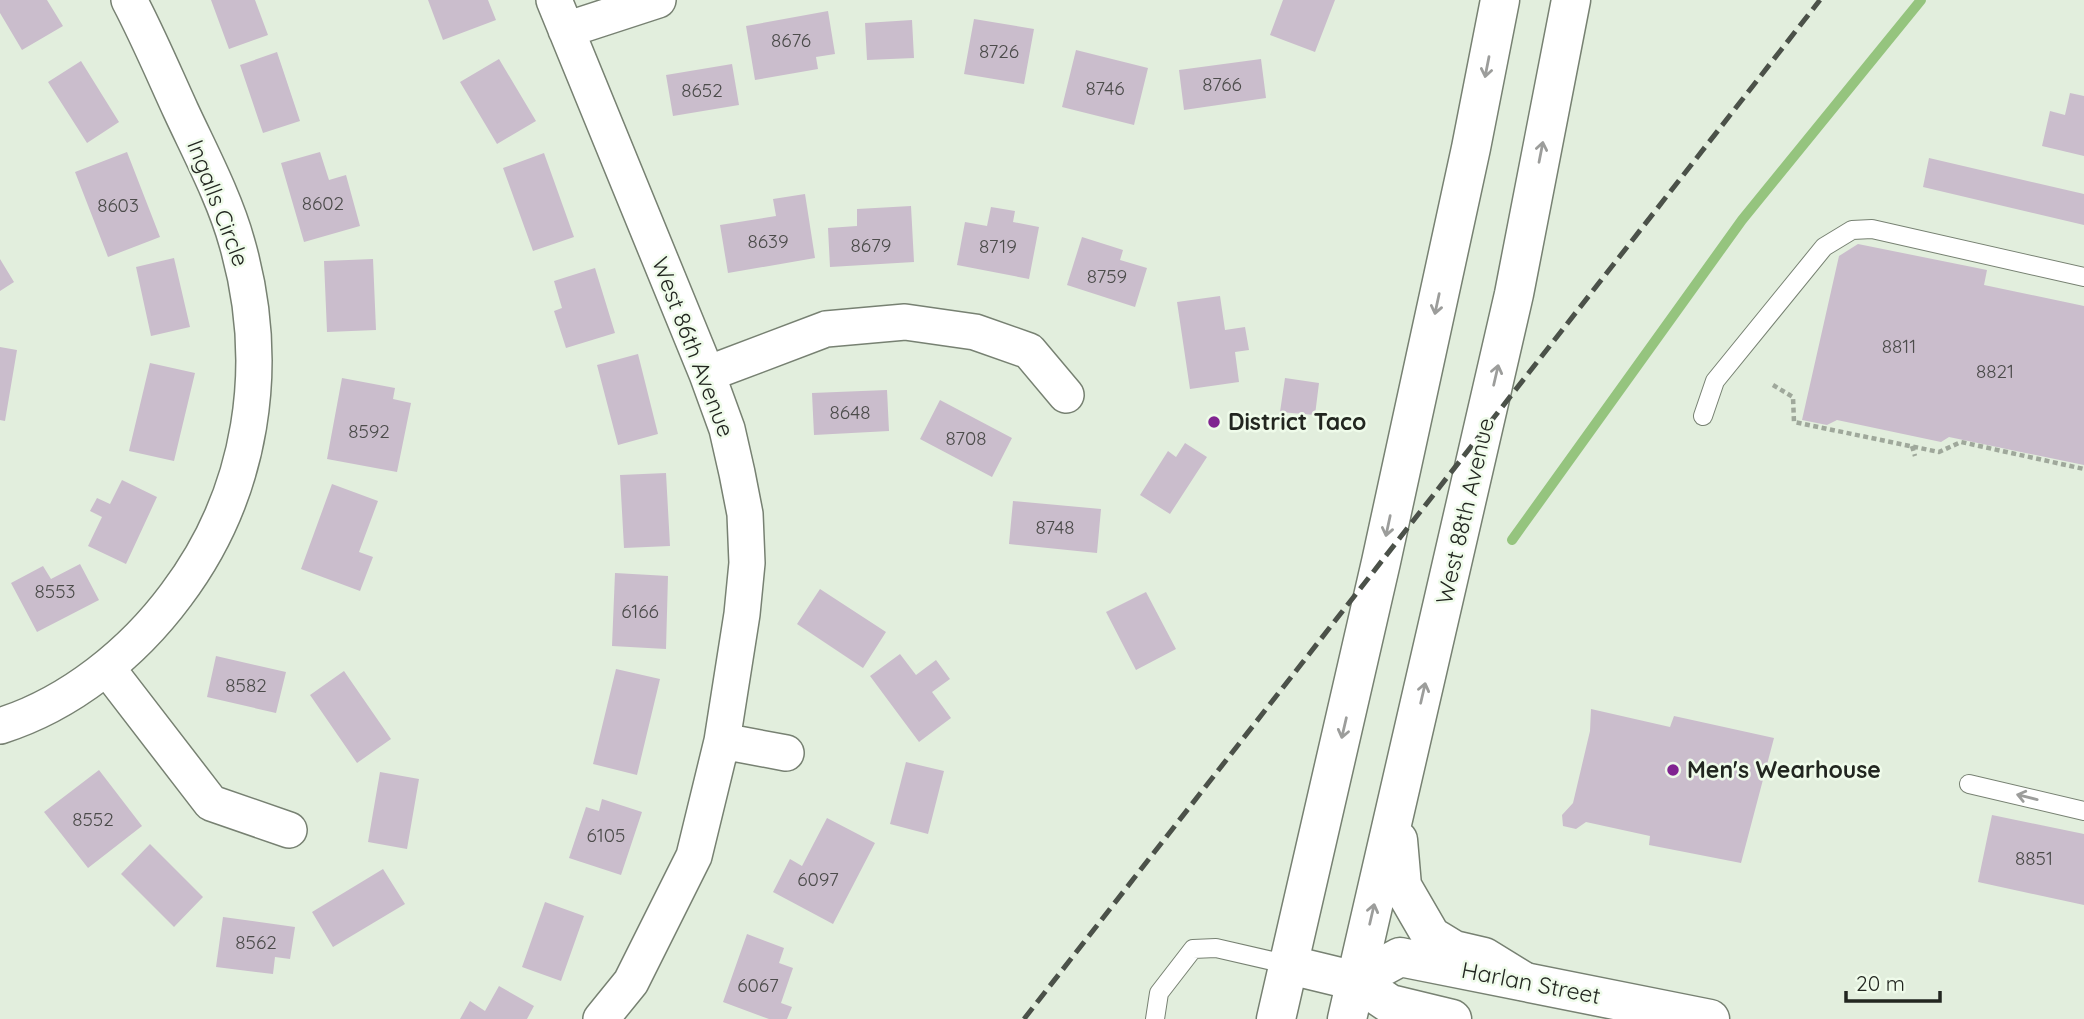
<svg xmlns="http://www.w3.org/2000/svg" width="2084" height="1019" viewBox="0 0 2084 1019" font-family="Quicksand,sans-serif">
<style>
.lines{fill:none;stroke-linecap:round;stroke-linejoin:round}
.stream{stroke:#95c47e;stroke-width:10}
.building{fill:#cabdcc}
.lane-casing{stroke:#778172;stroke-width:20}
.street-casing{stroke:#778172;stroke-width:38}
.secondary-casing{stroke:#778172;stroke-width:41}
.primary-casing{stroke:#778172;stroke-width:41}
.path{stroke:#9fa89b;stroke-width:4.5;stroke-dasharray:5 3.5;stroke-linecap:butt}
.lane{stroke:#fff;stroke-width:18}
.street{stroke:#fff;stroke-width:35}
.secondary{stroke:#fff;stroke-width:38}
.primary{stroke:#fff;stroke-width:38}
.rail{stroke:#4b5149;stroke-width:5;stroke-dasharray:14 7;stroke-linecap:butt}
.oneway{stroke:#9c9d9b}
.poi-dot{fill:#802490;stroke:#effbea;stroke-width:2.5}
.labels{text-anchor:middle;stroke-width:5;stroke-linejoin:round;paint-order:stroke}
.number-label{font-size:19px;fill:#4c4c4b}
.street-label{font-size:23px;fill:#222620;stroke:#effbea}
.poi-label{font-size:23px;font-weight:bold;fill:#222620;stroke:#effbea;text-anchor:start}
</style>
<rect width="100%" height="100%" fill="#e2eedd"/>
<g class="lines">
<path class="stream" d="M1512,540L1742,220L1921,0"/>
</g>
<path class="building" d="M0,0H47L63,26L22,50L0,13Z
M211,0H255L268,35L229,49Z
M428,0H488L496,20L443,40Z
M1283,0H1335L1315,52L1270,35Z
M828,11L835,54L816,57L818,69L755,80L746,26Z
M974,19L1034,29L1024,84L964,74Z
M912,20L914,58L867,60L865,23Z
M1076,50L1148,68L1134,125L1062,107Z
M277,52L300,121L263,133L240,65Z
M499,59L536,121L497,144L460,82Z
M1261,59L1266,98L1184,110L1179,70Z
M81,61L119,122L87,143L48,82Z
M732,64L739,105L673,116L666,75Z
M2070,93L2084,96V156L2042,146L2050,111L2065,115Z
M127,152L160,237L108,257L75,172Z
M320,152L329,180L346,175L360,226L304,242L281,163Z
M544,153L574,237L533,251L503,168Z
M1929,158L2084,194V225L1923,187Z
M805,194L815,258L728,273L720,225L776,216L773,199Z
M911,206L914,262L830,267L828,228L857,226V209Z
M991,207L1015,211L1013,222L1039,227L1029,279L957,265L965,222L987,226Z
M1082,237L1123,250L1120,260L1147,268L1135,307L1067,285Z
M1858,244L1987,270L1984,285L2084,306V465L1949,437L1941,442L1837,420L1827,425L1802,420L1839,256Z
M174,258L190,327L151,336L136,267Z
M0,259L14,282L0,291Z
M373,259L376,330L327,332L324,261Z
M595,268L615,333L566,348L554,311L562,308L554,281Z
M1220,296L1225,330L1245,327L1249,350L1235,352L1239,382L1190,389L1177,302Z
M0,347L17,350L5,421L0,420Z
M638,354L658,434L618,445L597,365Z
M150,363L195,373L174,461L129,451Z
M342,378L395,388L393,399L411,403L397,472L327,459Z
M1285,378L1319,383L1315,415L1280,412Z
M887,390L889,431L814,435L812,393Z
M940,400L1012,438L992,477L920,439Z
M1185,443L1207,457L1170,514L1140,495L1168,451L1176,457Z
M666,473L670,546L624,548L620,475Z
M122,480L157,497L126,564L88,546L102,517L90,511L97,498L110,504Z
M332,484L378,501L359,552L373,557L360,591L301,569Z
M1013,501L1101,509L1097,553L1009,544Z
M80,564L99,600L37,632L11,583L43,566L51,579Z
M615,573L668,576L666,649L612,646Z
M820,589L886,632L863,668L797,624Z
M1146,592L1176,649L1136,670L1106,612Z
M900,654L916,675L936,660L950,679L932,692L951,718L919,742L870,676Z
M216,656L286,672L276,713L207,697Z
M616,669L660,679L637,775L593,764Z
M344,671L391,739L357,763L310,695Z
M1591,709L1670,727L1674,716L1774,738L1741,863L1649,845L1650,836L1586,822L1576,829L1563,826L1562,815L1573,803L1590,731Z
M906,762L944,771L928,834L890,824Z
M99,770L142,826L88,868L44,812Z
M380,772L419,779L407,849L368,842Z
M602,799L642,812L621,875L569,858L586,807L599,811Z
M1992,815L2084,834V905L1978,882Z
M827,818L875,843L833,924L773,892L790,859L802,866Z
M150,844L203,897L174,927L121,874Z
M383,869L405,904L333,947L312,912Z
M545,902L584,916L561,981L522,967Z
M223,917L295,927L290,959L275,957L273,974L216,967Z
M747,934L784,948L779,963L793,968L781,1003L792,1007L787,1019H769L723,1002Z
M499,986L534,1006L527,1019H460L470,1001L485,1011Z"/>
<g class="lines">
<defs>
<path id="lane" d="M1703,416L1715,381L1824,247L1852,230L1872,229L2084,277
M1969,784L2084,811
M1155,1019L1159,993L1193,949L1216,948L1290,965"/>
<path id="street" d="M554,0L707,374L727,429L737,473L745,514L747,563L742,614L722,741L694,856L631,982L601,1019
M566,30L658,0
M707,374L826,329L905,322L975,332L1029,351L1066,395
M107,668L211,803L289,830
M0,726C70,704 133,653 176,595C253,493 272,365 237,243C225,199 200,152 181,111C164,74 148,36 129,0
M722,741L786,753"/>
<path id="secondary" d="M1290,965L1356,981L1390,1004L1452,1019
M1356,981L1400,957L1710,1019"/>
<path id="primary" d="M1398,840L1402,886L1431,936L1454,950L1484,957L1523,981
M1276,1019L1381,562L1471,148L1500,0
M1347,1019L1514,294L1571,0"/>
</defs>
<use href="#lane" class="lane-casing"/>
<use href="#street" class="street-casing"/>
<use href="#secondary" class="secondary-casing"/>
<use href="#primary" class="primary-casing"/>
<path class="path" d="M1773,385L1793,397L1794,422L1939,452L1961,442L2084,469
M1912,446L1915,456"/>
<use href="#lane" class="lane"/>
<use href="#street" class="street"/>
<use href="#secondary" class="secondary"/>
<use href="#primary" class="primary"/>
<path class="rail" d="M1024,1019L1820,0"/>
</g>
<defs><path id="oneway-shaft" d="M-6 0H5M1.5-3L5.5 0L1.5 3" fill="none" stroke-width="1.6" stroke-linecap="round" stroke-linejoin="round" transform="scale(1.75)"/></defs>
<g class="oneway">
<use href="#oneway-shaft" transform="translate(1487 67) rotate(101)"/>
<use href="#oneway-shaft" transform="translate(1541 152) rotate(-79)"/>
<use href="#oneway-shaft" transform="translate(1437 304) rotate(102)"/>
<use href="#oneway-shaft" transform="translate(1496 375) rotate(-77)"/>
<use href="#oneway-shaft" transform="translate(1388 526) rotate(102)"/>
<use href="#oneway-shaft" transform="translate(1423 693) rotate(-77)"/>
<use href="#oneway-shaft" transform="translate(1344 728) rotate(103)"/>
<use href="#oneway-shaft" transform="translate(2027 797) rotate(-166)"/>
<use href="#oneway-shaft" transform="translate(1372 914) rotate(-77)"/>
</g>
<g class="poi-dot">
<circle cx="1214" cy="422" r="7"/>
<circle cx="1673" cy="770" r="7"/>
</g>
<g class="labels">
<g class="number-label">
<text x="791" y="47">8676</text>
<text x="999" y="58">8726</text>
<text x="1222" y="91">8766</text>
<text x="1105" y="95">8746</text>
<text x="702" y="97">8652</text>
<text x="323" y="210">8602</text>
<text x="118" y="212">8603</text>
<text x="768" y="248">8639</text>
<text x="871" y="252">8679</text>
<text x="998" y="253">8719</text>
<text x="1107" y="283">8759</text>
<text x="1899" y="353">8811</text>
<text x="1995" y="378">8821</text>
<text x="850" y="419">8648</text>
<text x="369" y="438">8592</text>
<text x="966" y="445">8708</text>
<text x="1055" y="534">8748</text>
<text x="55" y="598">8553</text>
<text x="640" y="618">6166</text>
<text x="246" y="692">8582</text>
<text x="93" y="826">8552</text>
<text x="606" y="842">6105</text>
<text x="2034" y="865">8851</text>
<text x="818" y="886">6097</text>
<text x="256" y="949">8562</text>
<text x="758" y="992">6067</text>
</g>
<g class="street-label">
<text transform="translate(218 203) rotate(69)" y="8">Ingalls Circle</text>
<text transform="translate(693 347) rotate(69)" y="8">West 86th Avenue</text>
<text transform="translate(1465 511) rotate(-77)" y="8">West 88th Avenue</text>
<text transform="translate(1531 983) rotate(11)" y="8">Harlan Street</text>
</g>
<g class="poi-label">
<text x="1228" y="430">District Taco</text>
<text x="1687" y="778">Men's Wearhouse</text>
</g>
</g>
<path d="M1846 991v10h94v-10" fill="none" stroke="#222620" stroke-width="3.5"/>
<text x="1856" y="991" font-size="21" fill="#222620" stroke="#effbea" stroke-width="5" paint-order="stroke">20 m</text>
</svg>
